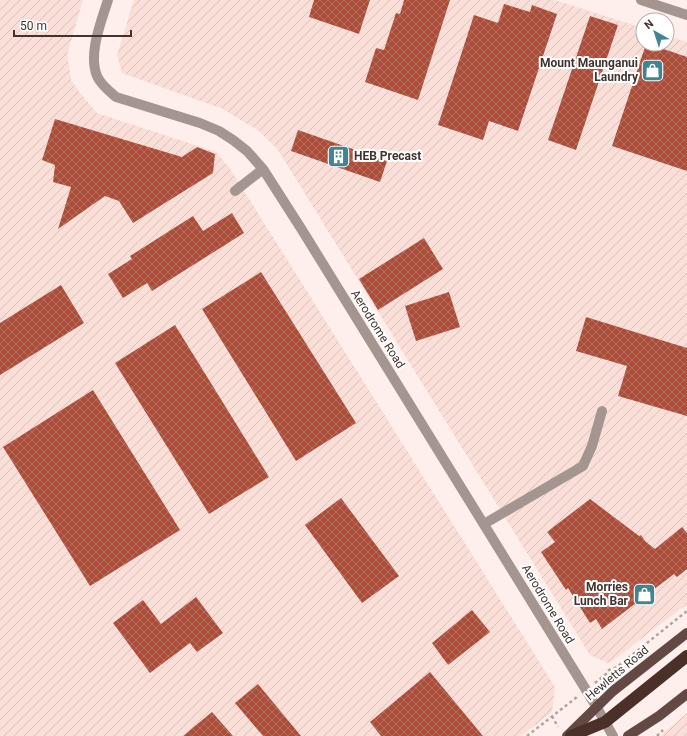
<svg xmlns="http://www.w3.org/2000/svg" width="687" height="736" viewBox="0 0 687 736" font-family="Roboto,sans-serif">
<style>
.industrial{fill:url(#industrial-furrows)}
.building{fill:url(#building-cross-hatch)}
.lines{fill:none;stroke-linecap:round;stroke-linejoin:round}
.path{stroke:#b0a29e;stroke-width:2.5;stroke-dasharray:3 3;stroke-linecap:butt}
.minor{stroke:#a49591;stroke-width:10}
.major{stroke:#624943;stroke-width:10}
.highway{stroke:#4b2f29;stroke-width:12}
.labels{text-anchor:middle;stroke-width:4;stroke-linejoin:round;paint-order:stroke}
.poi-label{font-size:12px;font-weight:bold;fill:#41332f;stroke:#fff;text-anchor:end}
.street-label{font-size:12px;fill:#41332f;stroke:#fff}
</style>
<defs>
<pattern id="industrial-furrows" width="10" height="10" patternUnits="userSpaceOnUse"><rect width="10" height="10" fill="#fadfd9"/><path d="M-1 1l2-2M0 10L10 0M9 11l2-2" fill="none" stroke="#d8c0bb"/></pattern>
<pattern id="building-cross-hatch" width="8" height="8" patternUnits="userSpaceOnUse"><rect width="8" height="8" fill="#ac4d3a"/><path d="M0 0l8 8M0 8l8-8" fill="none" stroke="#b47062"/></pattern>
</defs>
<rect width="100%" height="100%" fill="#feefec"/>
<path class="industrial" d="M0,0H83L67,55L71,80L80,93L97,113L216,152L229,167L555,687L552,712L521,736H0Z
M134,0H555L643,28V44H667V35L687,42V604L611,662L608,663L590,655L278,150L259,131L223,109L122,73L117,55Z
M687,713V736H661L663,733Z"/>
<path class="building" d="M314,0H370L359,34L309,17Z
M404,0H450L418,100L365,82L376,48L384,50L396,13L400,14Z
M504,4L530,12L532,5L557,14L518,131L489,121L483,140L438,125L474,15L498,23Z
M590,16L618,25L576,150L548,140Z
M646,44H649L687,57V171L612,146Z
M55,119L182,157L197,147L215,154L213,173L133,223L119,201L105,196L58,229L71,187L53,182L55,165L42,160Z
M298,130L387,161L380,182L291,151Z
M232,213L244,233L152,291L147,283L123,298L108,274L132,259L130,256L193,216L203,231Z
M424,238L443,269L378,310L359,279Z
M261,272L356,423L296,461L202,309Z
M61,285L84,323L0,375V323Z
M449,292L460,327L416,341L405,306Z
M586,317L687,348V416L618,396L627,366L576,351Z
M175,325L269,477L209,514L115,363Z
M93,390L180,530L90,586L3,447Z
M341,498L399,576L362,603L305,525Z
M590,499L639,536L641,535L645,541L655,549L682,527L687,533V569L677,577L674,574L602,629L596,619L590,623L568,588L566,590L541,552L555,542L547,532Z
M196,597L223,633L197,652L190,643L150,673L113,623L143,600L161,624Z
M472,610L490,632L448,665L432,643Z
M430,672L483,736H381L370,722Z
M258,684L301,736H263L235,703Z
M212,712L233,736H183Z"/>
<g class="lines">
<path class="path" d="M595,683L606,674L609,670L617,667L687,611
M552,716L558,727
M527,736L577,697
M657,736L663,730"/>
<path class="minor" d="M108,0C101,22 88,54 97,76C101,85 109,91 116,97L200,123L219,131L233,140L247,151L263,169L302,230L596,706L613,736
M641,0L687,15
M235,191L263,169
M484,524L583,466L592,446L602,411"/>
<path class="major" d="M567,736L613,691L687,633
M628,736L659,716L687,694"/>
<path class="highway" d="M571,736L605,722L687,656"/>
</g>
<defs>
<symbol id="shop-square" viewBox="-11 -11 22 22"><rect x="-9" y="-9" width="18" height="18" rx="4" fill="#418593" stroke="#fff"/><path d="M-5-2.5h2.3a2.7 3.5 0 0 1 5.4 0H5L5.5 6h-11ZM-1.5-2.5h3a1.5 2.3 0 0 0-3 0Z" fill="#fff"/></symbol>
<symbol id="building-square" viewBox="-11 -11 22 22"><rect x="-9" y="-9" width="18" height="18" rx="4" fill="#418593" stroke="#fff"/><path d="M-4-6H4V6H1V3H-1V6H-4ZM-2.5-4.3h1.7v1.8h-1.7ZM.8-4.3h1.7v1.8H.8ZM-2.5-1h1.7V.8h-1.7ZM.8-1h1.7V.8H.8Z" fill="#fff"/></symbol>
</defs>
<g fill-rule="evenodd">
<use href="#shop-square" x="640" y="58" width="25" height="25"/>
<use href="#building-square" x="326" y="144" width="25" height="25"/>
<use href="#shop-square" x="632" y="582" width="25" height="25"/>
</g>
<g class="labels">
<g class="poi-label">
<text x="638" y="67">Mount Maunganui<tspan x="638" dy="14">Laundry</tspan></text>
<text x="354" y="160" text-anchor="start">HEB Precast</text>
<text x="628" y="591">Morries<tspan x="628" dy="14">Lunch Bar</tspan></text>
</g>
<g class="street-label">
<text transform="translate(378 329) rotate(58)" y="4">Aerodrome Road</text>
<text transform="translate(548 604) rotate(59)" y="4">Aerodrome Road</text>
<text transform="translate(617 673) rotate(-40)" y="4">Hewletts Road</text>
</g>
</g>
<g transform="translate(655 32) rotate(321)"><circle r="19" fill="#ffffff" stroke="#b3adac"/>
<path d="M0-3L7 15L0 10L-7 15Z" fill="#418593"/>
<text y="-6" font-size="11" font-weight="bold" text-anchor="middle" fill="#41332f">N</text>
</g>
<path d="M14 30v6h117v-6" fill="none" stroke="#41332f" stroke-width="2"/>
<text x="20" y="30" font-size="12" fill="#41332f" stroke="#ffffff" stroke-width="3" paint-order="stroke">50 m</text>
</svg>
